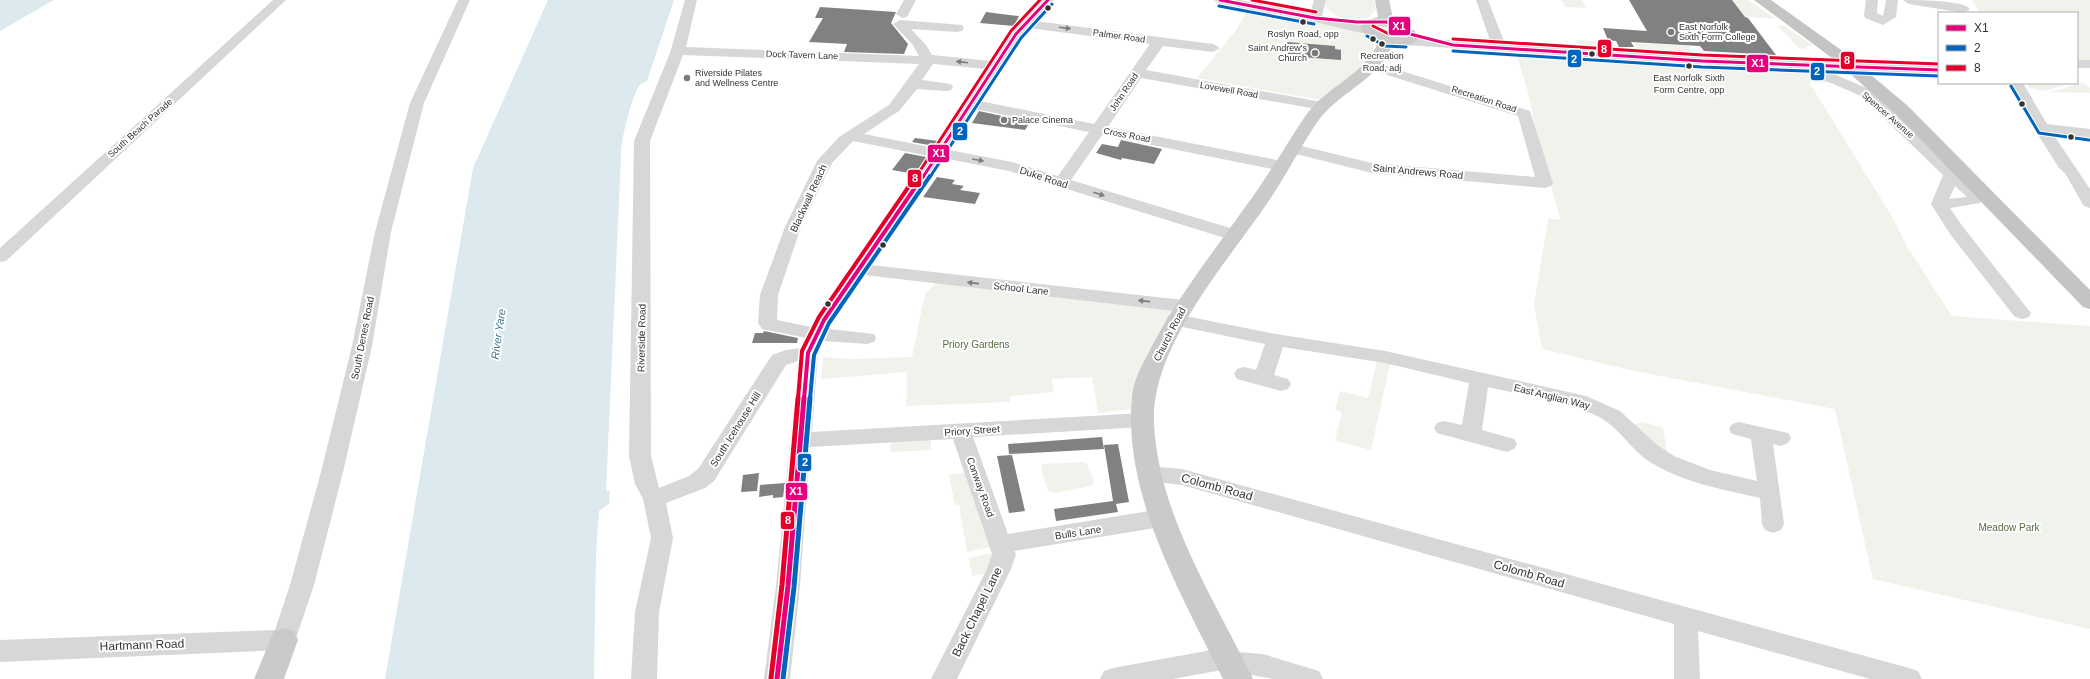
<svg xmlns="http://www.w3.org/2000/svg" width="2090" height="679" viewBox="0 0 2090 679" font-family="Arial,sans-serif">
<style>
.green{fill:#f0f3ec}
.water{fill:#dceaf0}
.building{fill:#818181}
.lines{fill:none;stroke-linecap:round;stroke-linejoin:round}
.minor{fill:#d7d7d7;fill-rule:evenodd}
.major{fill:#cacaca;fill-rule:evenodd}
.highway{fill:#c4c4c4;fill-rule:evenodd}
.bus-1-far2-casing{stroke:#fff;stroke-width:5}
.bus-1-far1-casing{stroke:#fff;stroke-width:7}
.bus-1-casing{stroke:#fff;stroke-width:8}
.bus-2-far2-casing{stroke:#fff;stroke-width:5}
.bus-2-far1-casing{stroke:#fff;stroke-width:7}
.bus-2-casing{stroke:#fff;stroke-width:8}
.bus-3-far2-casing{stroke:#fff;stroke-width:5}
.bus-3-far1-casing{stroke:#fff;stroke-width:7}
.bus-3-casing{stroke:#fff;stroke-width:8}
.bus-1-far2{stroke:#e5007d;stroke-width:3}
.bus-1-far1{stroke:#e5007d;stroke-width:4}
.bus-1{stroke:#e5007d;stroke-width:5}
.bus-2-far2{stroke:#0065bd;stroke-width:3}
.bus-2-far1{stroke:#0065bd;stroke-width:4}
.bus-2{stroke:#0065bd;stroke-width:5}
.bus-3-far2{stroke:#e4002b;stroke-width:3}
.bus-3-far1{stroke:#e4002b;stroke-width:4}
.bus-3{stroke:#e4002b;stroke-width:5}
.oneway{fill:#7d7d7d}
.bus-dot{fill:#333;stroke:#fff;stroke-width:1.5}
.poi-dot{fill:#7a7a7a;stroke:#fff;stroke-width:1.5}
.labels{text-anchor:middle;stroke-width:4;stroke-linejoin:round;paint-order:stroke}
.far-poi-label{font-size:9px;fill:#333;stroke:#fff;text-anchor:start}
.bus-label{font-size:9px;fill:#333;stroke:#fff}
.far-street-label{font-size:9px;fill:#333;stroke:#fff}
.street-label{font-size:10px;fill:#333;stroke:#fff}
.park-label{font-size:10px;fill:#586d41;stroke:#fff}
.water-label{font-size:11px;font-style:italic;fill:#447892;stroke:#fff}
.near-street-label{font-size:12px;fill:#333;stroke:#fff}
.line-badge{stroke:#fff;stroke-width:1.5}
.badge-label{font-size:11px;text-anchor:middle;font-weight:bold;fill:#fff}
</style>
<rect width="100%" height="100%" fill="#fff"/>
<path class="green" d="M1324,0H1374L1376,10L1368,18C1352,20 1328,20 1324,0Z
M1562,0H1582L1586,8L1565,7Z
M1732,0H1748L1776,19L1745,17Z
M1972,0H2090V62H2077V13H1980Z
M1247,11L1326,24L1361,32L1371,39L1374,45C1369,69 1339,85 1321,100L1197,78L1236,30Z
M1388,25L1405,35L1403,37L1396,39L1375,29L1376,26Z
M1778,26H1785L1813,46H1806L1809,49L1799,48Z
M1576,40L1613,42L1617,51L1580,49Z
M1635,43L1689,46L1695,56L1640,53Z
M1517,56L1701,66L1801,68L1834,83L1809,82L1891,215L1908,248L1952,316L2090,326V629L1873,579L1835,409L1634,371L1542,349L1534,304L1548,219H1560L1535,125L1528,92Z
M2025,83H2064L2067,84L2047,91L2029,88Z
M2083,83L2090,88V93L2049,92Z
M936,283L1176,306L1141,378L1133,409L1098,413L1092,377L1052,379L1054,392L1010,396V402L906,406L907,372L821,379L823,357L849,359L912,357L925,294Z
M1377,361L1390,364L1371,450L1335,441L1342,412L1335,410L1340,391L1368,398Z
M1642,422L1663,427L1668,459L1630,426Z
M931,437V450L891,452L890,445L896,439Z
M1084,462L1087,464L1094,481L1091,486L1055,493L1048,491L1041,469L1043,464Z
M970,472L990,547L967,552L959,505H955L949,475Z
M991,553L992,562L990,572L972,576L969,558Z"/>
<path class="water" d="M0,0H54L0,31Z
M548,0H674L647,81C645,82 640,84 639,86C632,95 619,147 621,157L606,491H610L609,504L599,511L596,555L594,679H385L473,168Z"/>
<path class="building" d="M1629,0H1732L1745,17L1748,18L1776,55L1704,51L1700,46L1631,42L1634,47H1619L1616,41L1608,40L1603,28L1647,31Z
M820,7L896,12L891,23L908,44L904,54L844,52L847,44L809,42L823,18H815Z
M986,12L1001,14L1019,16L1014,26L980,23Z
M1287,42L1335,46V49L1341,50V60L1286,56Z
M979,111L1030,122L1025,130L972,123Z
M915,138L938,141L934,146L912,142Z
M1121,140L1162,149L1154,164L1122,158L1121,160L1096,153L1102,144L1118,147Z
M905,153L926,157L915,174L892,170Z
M937,177L955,180L952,184L964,186L960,190L980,193L975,204L923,197Z
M764,331L798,338L797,343H752L755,333H763Z
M1102,437L1104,449L1009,454L1008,444Z
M1118,444L1129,502L1116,504L1118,512L1056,521L1054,509L1113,501L1104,445Z
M1012,455L1025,511L1009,513L997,456Z
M759,473L757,491L741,492L743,475Z
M785,483L783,497L773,498V495L759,497L760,485Z"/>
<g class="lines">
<path class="minor" d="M273,0H286L6,261L0,262V248Z
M458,0H470L424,103L391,232L372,346L343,472L314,585L293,647L284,650L0,662V640L275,630L290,585L321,472L352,346L375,232L410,103Z
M685,0H697L686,47L919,56L913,45L893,24L900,20L962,25L964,28L962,31L957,32L911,29L926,45L932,55L991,61L1011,31L1041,0H1054L1035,21L1213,44L1220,48L1213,52L1163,46L1146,70L1322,102L1327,103L1329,106L1327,109L1322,110L1141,78L1108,127L1282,161L1288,163L1290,166L1288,169L1282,171L1102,135L1071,180L1240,231L1243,235L1240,239L1234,240L1228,239L1009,171L943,158L871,265L1183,300L1189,302L1192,306L1189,310L1183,312L864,275L833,321L829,329L874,334L876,338L874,342L867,344L823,341L818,353L812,432L1143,413L1150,415L1153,420L1150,425L1143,427L973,437L1008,534L1155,510L1163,513L1166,519L1163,525L1155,528L1014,551L1016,554L1011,569L957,679H931L987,569L992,554L953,439L810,447L800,586L790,679H764L776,586L798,361L786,365L714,481L705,488L666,503L673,538L659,612L657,679H631L635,612L651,538L643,499L635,484L629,456L634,141L670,53ZM1029,28L1150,44L1094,124L980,101L1021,36ZM683,55L919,64L889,105L839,137L817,161L785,227L760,295L758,323L762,329L806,338L801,348L786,350L772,355L698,469L689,476L659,488L651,456L650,141ZM933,64L986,69L935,148L864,134L899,111L917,89L946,91L951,90L953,87L951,84L922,80ZM975,109L1089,132L1058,176L1012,162L949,150ZM853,141L929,156L811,327L777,320L778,295L801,227L832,163Z
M904,0H916L907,17L902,18L896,14Z
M1214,0H1240L1310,13L1314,0H1326L1322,16L1375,28L1377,31L1370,35L1315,22L1220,4Z
M1476,0H1488L1505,44L1702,57L1939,66V74L1830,70L1834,74L1871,90L1980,192L1982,200L1980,203L1950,208L1963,227L2031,313L2029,317L2022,319L2015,317L1950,234L1931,204L1943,175L1861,96L1824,80L1814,69C1677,64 1542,54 1406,45L1399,41L1406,37L1491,43ZM1955,186L1966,196V197L1949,199Z
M1866,0H1878L1877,13L1883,16L1886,0H1898L1896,17L1883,25L1865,18L1864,15Z
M1903,0C1915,0 1964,0 1970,9L1964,13L1909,4Z
M2077,60H2090V68H2077Z
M1373,62L1530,111L1553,183L1551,186L1545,188L1372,173L1288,152L1285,149L1288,146L1293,144L1372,163L1535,177L1518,116L1368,69L1366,66L1368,63Z
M2009,83H2023L2047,124L2090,129V139L2053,134L2090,189V208L2084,206L2082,203L2065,173L2059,168L2040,138Z
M1175,314L1276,334L1385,351L1586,396L1620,411L1657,445L1674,456L1710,470L1757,481L1751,439L1732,434L1729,429L1732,424L1739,422L1788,433L1791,438L1788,443L1781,446L1773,444L1784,524L1781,530L1773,533L1765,530L1762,524L1760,498C1721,489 1680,482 1647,460C1629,447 1618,426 1597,416C1567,401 1521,395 1488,387L1482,430L1514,439L1517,444L1514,449L1507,452L1437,433L1434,428L1437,423L1444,421L1462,425L1469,383L1385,363L1283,347L1274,375L1288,379L1291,384L1288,389L1281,391L1237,379L1234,374L1237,369L1244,367L1256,370L1265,344L1168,324L1166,320L1168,316Z
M1149,466L1182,469L1909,668L1918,671L1922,679H1870L1698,631L1700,679H1674V624L1182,485L1141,480L1138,474L1141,468Z
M1228,647L1238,652L1263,654L1319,671L1323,679H1273L1222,670L1173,679H1100L1104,671L1113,668Z"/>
<path class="major" d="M1375,0H1389L1393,18L1415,31L1419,38L1412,44L1392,46C1377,81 1339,92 1318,121C1300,147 1286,176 1268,202C1227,263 1150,347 1154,424C1159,516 1214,598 1253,679H1223C1181,594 1119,488 1133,390C1136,374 1145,360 1152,346C1180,293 1217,247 1251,199C1270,173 1286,145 1304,118C1324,87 1363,77 1378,43L1366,35L1360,27L1364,21L1378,17ZM1380,26L1389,27L1403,36C1393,40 1383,34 1376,27Z
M284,628L294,631L298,640L284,679H254L274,631Z"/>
<path class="highway" d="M1754,0H1771L1844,52L1909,107L2090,290V309L2083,307L1897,115L1832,58Z"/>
<defs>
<path id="bus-1-far2" d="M1220,0L1315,18L1357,22H1386L1399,26L1410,34L1453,45L1702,61L1939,70
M923,177L1016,34L1048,0"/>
<path id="bus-1-far1" d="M804,399L808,353L824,320L923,176"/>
<path id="bus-1" d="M777,679L788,586L804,398"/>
<path id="bus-2-far2" d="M1219,6L1314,24
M1367,36L1385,46L1406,47
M1453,51L1702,67L1939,76
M2011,86L2039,133L2089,140
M930,177L1021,38L1052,4"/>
<path id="bus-2-far1" d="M810,399L814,355L829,323L930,176"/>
<path id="bus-2" d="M783,679L794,587L810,398"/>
<path id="bus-3-far2" d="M1252,0L1316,12
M1373,26L1389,34L1406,35
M1453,39L1702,55L1939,64
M916,177L1011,31L1040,0"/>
<path id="bus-3-far1" d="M798,399L802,351L819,317L916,176"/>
<path id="bus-3" d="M771,678L782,585L798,398"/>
</defs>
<use href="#bus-1-far2" class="bus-1-far2-casing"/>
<use href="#bus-1-far1" class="bus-1-far1-casing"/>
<use href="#bus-1" class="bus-1-casing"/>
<use href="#bus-2-far2" class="bus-2-far2-casing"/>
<use href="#bus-2-far1" class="bus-2-far1-casing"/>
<use href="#bus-2" class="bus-2-casing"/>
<use href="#bus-3-far2" class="bus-3-far2-casing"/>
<use href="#bus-3-far1" class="bus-3-far1-casing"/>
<use href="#bus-3" class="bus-3-casing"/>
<use href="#bus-1-far2" class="bus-1-far2"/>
<use href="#bus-1-far1" class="bus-1-far1"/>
<use href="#bus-1" class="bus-1"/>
<use href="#bus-2-far2" class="bus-2-far2"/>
<use href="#bus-2-far1" class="bus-2-far1"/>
<use href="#bus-2" class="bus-2"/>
<use href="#bus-3-far2" class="bus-3-far2"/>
<use href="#bus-3-far1" class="bus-3-far1"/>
<use href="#bus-3" class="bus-3"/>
</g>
<defs><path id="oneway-solid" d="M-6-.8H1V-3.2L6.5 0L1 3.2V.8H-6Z"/></defs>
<g class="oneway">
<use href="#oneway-solid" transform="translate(1065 28) rotate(7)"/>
<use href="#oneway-solid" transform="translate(962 62) rotate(-173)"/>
<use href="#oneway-solid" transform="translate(978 160) rotate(10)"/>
<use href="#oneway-solid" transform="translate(1099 194) rotate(17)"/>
<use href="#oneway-solid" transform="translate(973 283) rotate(-174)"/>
<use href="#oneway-solid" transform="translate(1144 301) rotate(-174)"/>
</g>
<g class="bus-dot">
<circle cx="1048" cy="8" r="3.5"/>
<circle cx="1303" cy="22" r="3.5"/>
<circle cx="1373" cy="39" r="3.5"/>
<circle cx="1382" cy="44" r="3.5"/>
<circle cx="1592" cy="54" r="3.5"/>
<circle cx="1689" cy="66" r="3.5"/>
<circle cx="2022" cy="104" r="3.5"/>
<circle cx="2071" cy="137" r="3.5"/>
<circle cx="883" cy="245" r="3.5"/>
<circle cx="828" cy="304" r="3.5"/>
</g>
<g class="poi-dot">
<circle cx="1671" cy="32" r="4"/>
<circle cx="1315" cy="53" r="4"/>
<circle cx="687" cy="78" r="4"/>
<circle cx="1004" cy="120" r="4"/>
</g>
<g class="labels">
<g class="far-poi-label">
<text x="1679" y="30">East Norfolk<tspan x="1679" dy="10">Sixth Form College</tspan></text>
<text x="1307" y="51" text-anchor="end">Saint Andrew's<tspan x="1307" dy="10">Church</tspan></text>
<text x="695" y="76">Riverside Pilates<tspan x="695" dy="10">and Wellness Centre</tspan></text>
<text x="1012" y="123">Palace Cinema</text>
</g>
<g class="bus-label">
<text x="1303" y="37">Roslyn Road, opp</text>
<text x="1382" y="59">Recreation<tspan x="1382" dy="12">Road, adj</tspan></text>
<text x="1689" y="81">East Norfolk Sixth<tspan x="1689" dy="12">Form Centre, opp</tspan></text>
</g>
<g class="far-street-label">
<text transform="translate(1119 36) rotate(8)" y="3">Palmer Road</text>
<text transform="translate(802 55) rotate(2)" y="3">Dock Tavern Lane</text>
<text transform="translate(1229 90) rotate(10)" y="3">Lovewell Road</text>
<text transform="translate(1124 92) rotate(-56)" y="3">John Road</text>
<text transform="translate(1484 99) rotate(18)" y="3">Recreation Road</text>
<text transform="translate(1888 115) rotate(41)" y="3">Spencer Avenue</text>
<text transform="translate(140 128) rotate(-42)" y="3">South Beach Parade</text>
<text transform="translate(1127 135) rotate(11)" y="3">Cross Road</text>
</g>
<g class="street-label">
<text transform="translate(1418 171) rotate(5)" y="4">Saint Andrews Road</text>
<text transform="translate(1044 177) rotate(18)" y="4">Duke Road</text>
<text transform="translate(808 198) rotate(-65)" y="4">Blackwall Reach</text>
<text transform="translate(1021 288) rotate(6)" y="4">School Lane</text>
<text transform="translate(1169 334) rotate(-63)" y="4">Church Road</text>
<text transform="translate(362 338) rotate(-79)" y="4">South Denes Road</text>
<text transform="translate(641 338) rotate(-89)" y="4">Riverside Road</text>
<text transform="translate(1552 396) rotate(14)" y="4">East Anglian Way</text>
<text transform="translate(735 429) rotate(-58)" y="4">South Icehouse Hill</text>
<text transform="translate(972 430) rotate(-4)" y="4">Priory Street</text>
<text transform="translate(981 487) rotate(70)" y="4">Conway Road</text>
<text transform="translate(1078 532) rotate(-9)" y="4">Bulls Lane</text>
</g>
<g class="park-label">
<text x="976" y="348">Priory Gardens</text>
<text x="2009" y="531">Meadow Park</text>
</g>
<g class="water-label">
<text transform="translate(498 334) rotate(-82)" y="4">River Yare</text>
</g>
<g class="near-street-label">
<text transform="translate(1217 487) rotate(15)" y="4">Colomb Road</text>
<text transform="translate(1529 574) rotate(16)" y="4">Colomb Road</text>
<text transform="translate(977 612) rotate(-64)" y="4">Back Chapel Lane</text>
<text transform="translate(142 645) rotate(-2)" y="4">Hartmann Road</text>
</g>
</g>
<g class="line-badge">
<rect x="1388" y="16" width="23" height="20" rx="4" fill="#e5007d"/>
<rect x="1597" y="39" width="15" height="19" rx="4" fill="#e4002b"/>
<rect x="1567" y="49" width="15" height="19" rx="4" fill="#0065bd"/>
<rect x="1840" y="51" width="15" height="19" rx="4" fill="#e4002b"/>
<rect x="1746" y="54" width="23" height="19" rx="4" fill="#e5007d"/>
<rect x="1810" y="62" width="15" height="19" rx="4" fill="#0065bd"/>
<rect x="952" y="122" width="16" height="19" rx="4" fill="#0065bd"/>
<rect x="927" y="144" width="23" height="19" rx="4" fill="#e5007d"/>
<rect x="907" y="169" width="15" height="19" rx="4" fill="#e4002b"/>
<rect x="797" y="453" width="15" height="19" rx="4" fill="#0065bd"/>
<rect x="785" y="482" width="23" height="19" rx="4" fill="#e5007d"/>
<rect x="780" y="511" width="15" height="19" rx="4" fill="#e4002b"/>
</g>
<g class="badge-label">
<text x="1399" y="30">X1</text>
<text x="1604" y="53">8</text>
<text x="1574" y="63">2</text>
<text x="1847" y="64">8</text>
<text x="1758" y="67">X1</text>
<text x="1817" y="75">2</text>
<text x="960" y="135">2</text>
<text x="939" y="157">X1</text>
<text x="915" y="182">8</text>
<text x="805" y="466">2</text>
<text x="796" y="495">X1</text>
<text x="788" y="524">8</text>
</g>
<rect x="1938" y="12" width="140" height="72" fill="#ffffff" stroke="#adadad"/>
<rect x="1946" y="25" width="20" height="6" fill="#e5007d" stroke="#adadad"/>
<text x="1974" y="32" font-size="12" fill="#333333">X1</text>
<rect x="1946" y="45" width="20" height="6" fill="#0065bd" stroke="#adadad"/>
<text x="1974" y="52" font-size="12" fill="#333333">2</text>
<rect x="1946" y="65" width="20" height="6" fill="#e4002b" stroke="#adadad"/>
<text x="1974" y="72" font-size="12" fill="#333333">8</text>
</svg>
